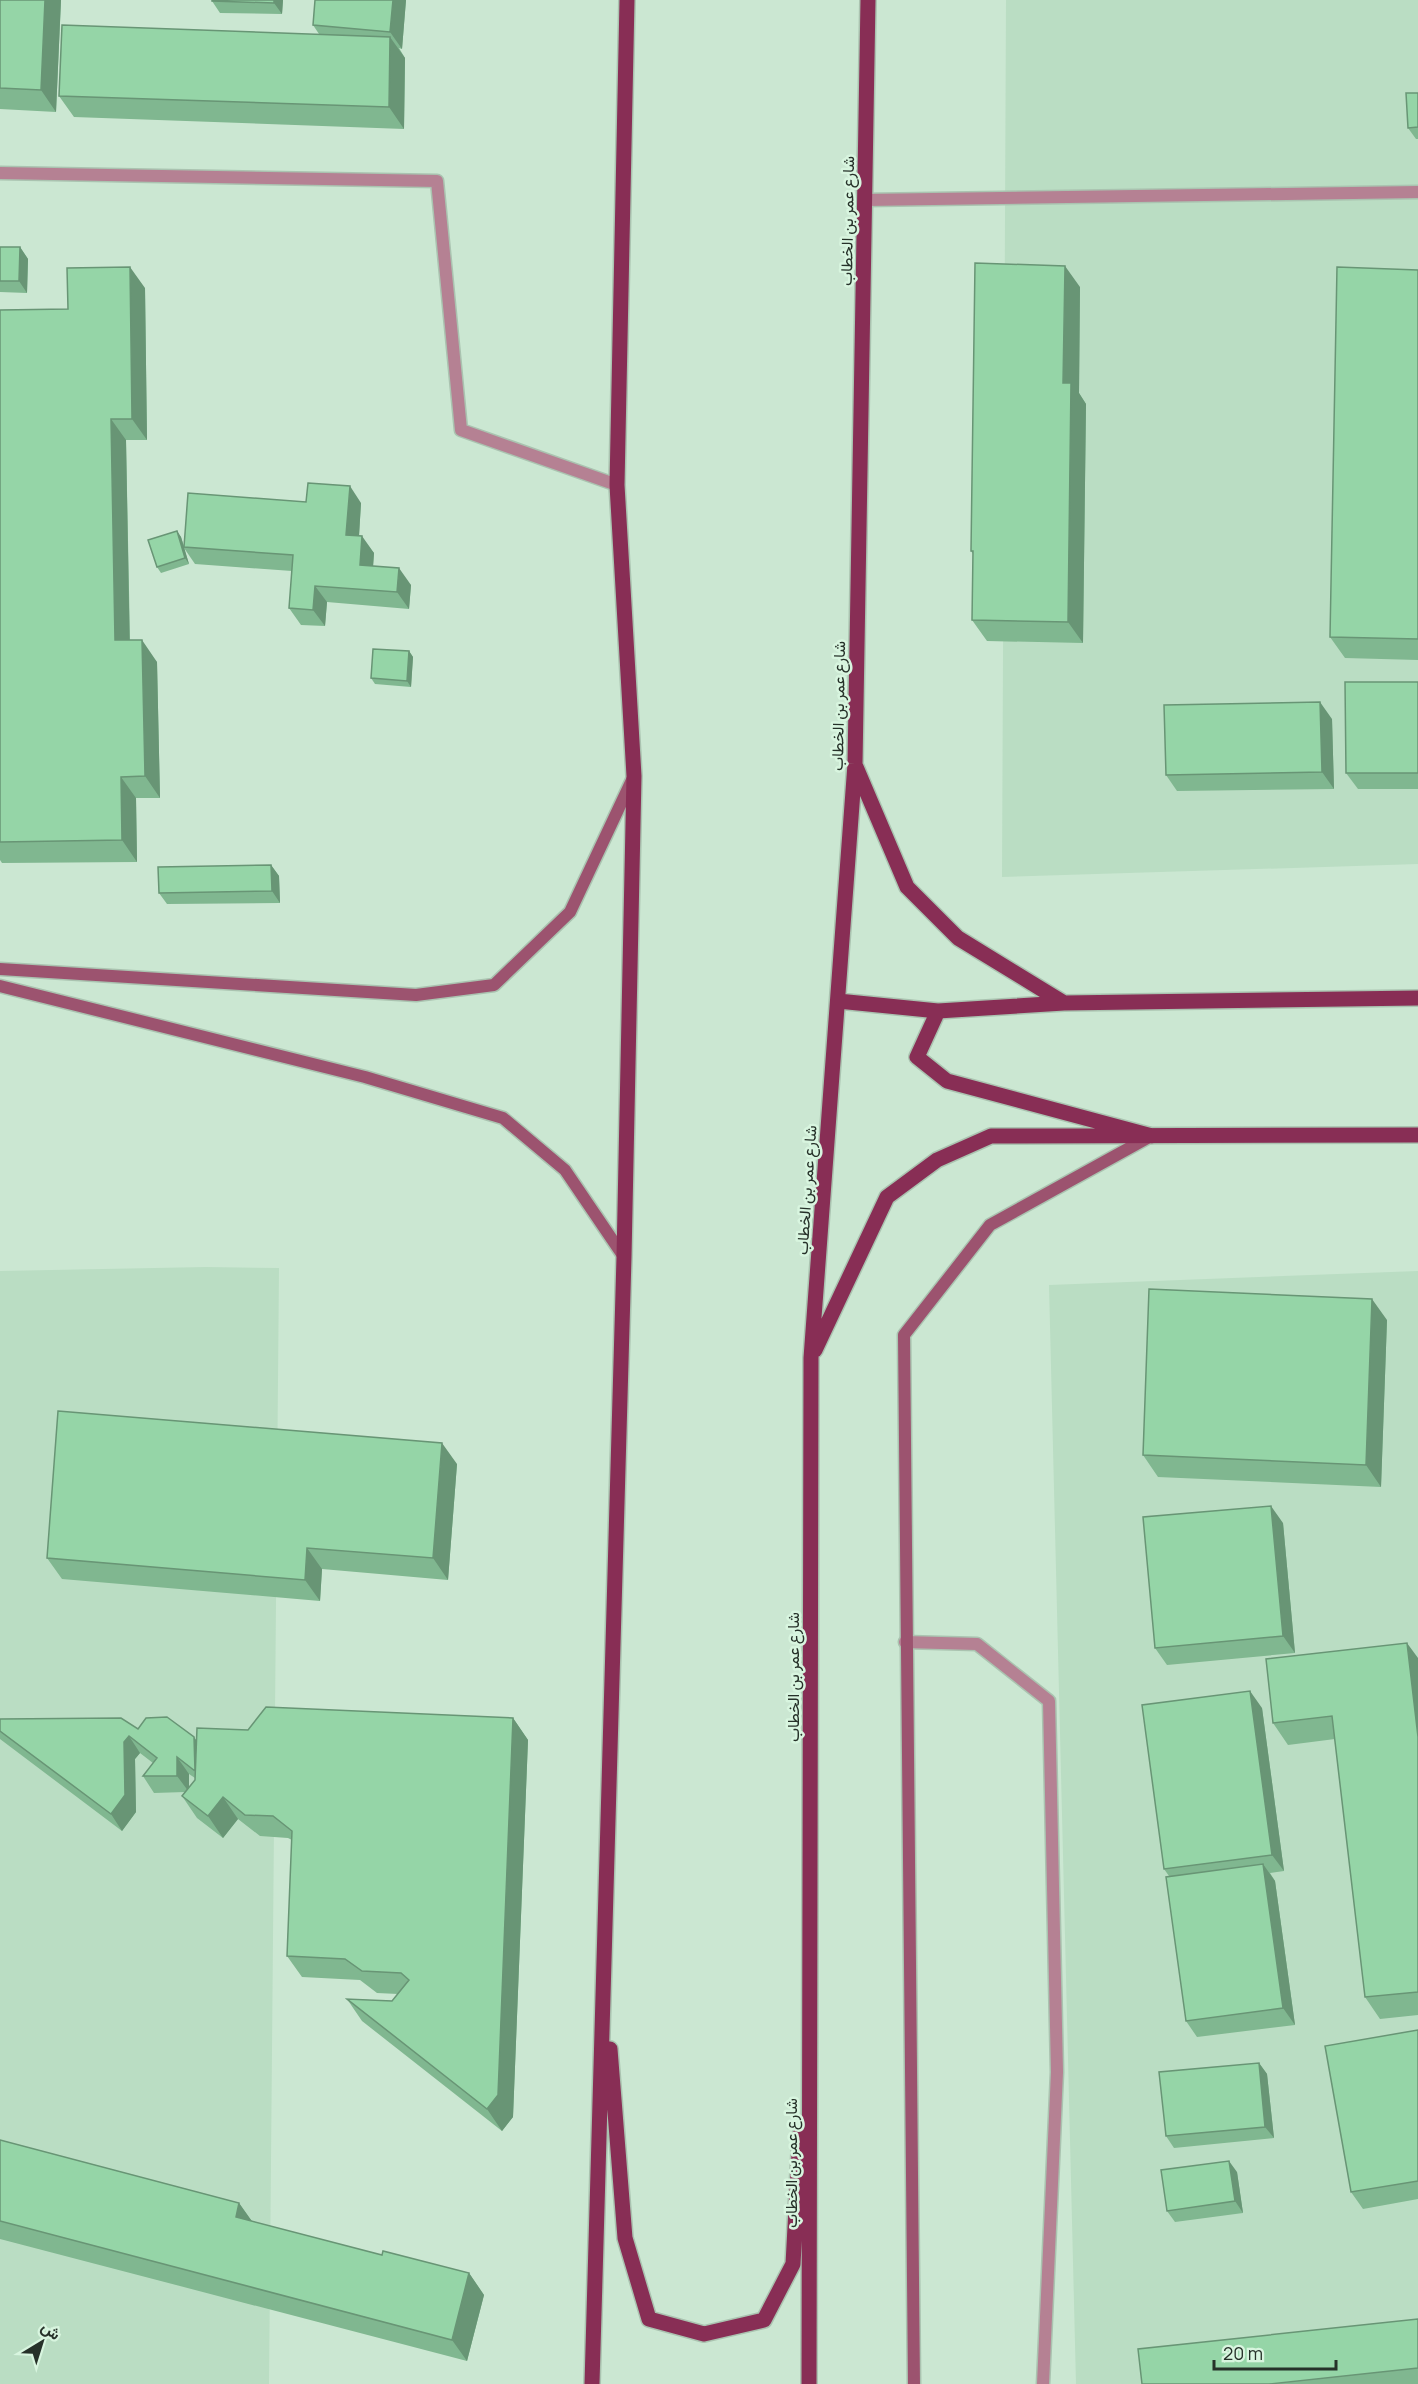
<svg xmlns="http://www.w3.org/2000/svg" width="1418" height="2384" viewBox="0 0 1418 2384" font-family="Manrope,Vazirmatn,sans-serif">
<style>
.built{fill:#baddc3}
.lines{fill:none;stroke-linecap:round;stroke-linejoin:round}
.lane-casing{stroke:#aac3b0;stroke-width:15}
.street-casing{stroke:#aac3b0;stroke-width:15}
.secondary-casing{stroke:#aac3b0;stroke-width:15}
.primary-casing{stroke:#aac3b0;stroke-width:18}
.lane{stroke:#b58193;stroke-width:12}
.street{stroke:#b58193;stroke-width:12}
.secondary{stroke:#9c536f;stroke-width:12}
.primary{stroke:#882e55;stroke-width:15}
.wall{fill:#80b790;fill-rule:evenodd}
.shaded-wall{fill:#689575}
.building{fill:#95d5a7;stroke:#689575;stroke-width:1.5}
.labels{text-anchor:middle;stroke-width:5;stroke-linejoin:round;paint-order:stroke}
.street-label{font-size:16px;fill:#263129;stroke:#d8f5df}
</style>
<rect width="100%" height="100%" fill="#cbe7d2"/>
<path class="built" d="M1006,0H1418V864L1002,877Z
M206,1267L279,1268L269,2384H0V1271Z
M1418,1271V2384H1076L1049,1285Z"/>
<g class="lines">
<defs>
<path id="lane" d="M905,1642L977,1644L1049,1701L1057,2072L1043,2384"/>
<path id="street" d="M0,173L437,181L461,430L617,485
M865,200L1418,192"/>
<path id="secondary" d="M0,969L416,995L494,985L570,912L632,780
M0,986L365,1077L503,1118L565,1170L624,1257
M914,2384L904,1335L990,1225L1151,1136"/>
<path id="primary" d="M856,767L907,887L958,938L1064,1003
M838,1001L938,1011
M1152,1136L947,1081L917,1057L938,1011L1064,1003L1418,998
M815,1350L887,1197L937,1160L991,1136L1418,1135
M610,2049L625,2238L649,2319L704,2334L764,2320L793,2264L800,2135
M592,2384L624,1257L634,776L617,485L627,0
M809,2384L811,1358L855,764L868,0"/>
</defs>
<use href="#lane" class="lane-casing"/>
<use href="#street" class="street-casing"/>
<use href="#secondary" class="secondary-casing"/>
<use href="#primary" class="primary-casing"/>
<use href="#lane" class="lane"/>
<use href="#street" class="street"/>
<use href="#secondary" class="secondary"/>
<use href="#primary" class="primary"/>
</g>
<path class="wall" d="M0,0H61L56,112L0,109Z
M212,0H283L282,14L220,13L212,1Z
M406,0L402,49L399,48L405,58L404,129L74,117L59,96L319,34L313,25Z
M1418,93V139H1416L1408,128Z
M0,247H20L28,259L27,293L0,292Z
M1418,270V660L1345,658L1330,637Z
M1080,287L1079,393L1086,404L1083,643L987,641L972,620L973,554L971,551Z
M145,288L147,440H126L130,640L157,662L160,798H136L137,862L2,863L0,860V310L68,309Z
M306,502L361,503L359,536L374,553L373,566L411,585L409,609L327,602L325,626L301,625L289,608L292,571L195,564L184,548L189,564L161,573L157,567L177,531L181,537L184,546Z
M409,651L413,657L411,687L375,684L371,678Z
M1418,682V789H1358L1346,773Z
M1332,719L1334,789L1177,791L1166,775Z
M271,865L279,876L280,903L167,904L159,893Z
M1387,1320L1381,1487L1158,1477L1143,1455Z
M457,1464L448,1580L322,1569L320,1601L62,1579L47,1558Z
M1283,1523L1295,1653L1167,1665L1155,1648Z
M1418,1658V2015L1380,2019L1365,1997L1335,1739L1288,1745L1273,1723Z
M1262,1708L1284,1871L1270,1873L1275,1881L1295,2025L1197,2037L1186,2021L1169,1876L1164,1869Z
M513,1718L528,1740L513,2117L502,2131L362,2021L347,1999L392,2001L398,1994L377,1993L360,1980L302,1977L287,1956L292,1840L288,1838L260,1836L238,1819L223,1838L197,1818L182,1796L185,1792L154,1793L143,1776L153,1763L140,1753L135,1759L136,1812L122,1831L0,1739V1719L138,1729L194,1737L196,1741L248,1730ZM189,1774L195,1778V1780L189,1788Z
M1418,2030V2199L1363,2209L1351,2192Z
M1259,2063L1267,2074L1274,2138L1174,2148L1166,2136Z
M0,2140L239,2203L252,2222L382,2255L469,2273L484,2295L467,2361L0,2239Z
M1237,2172L1243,2213L1175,2222L1167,2211Z
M1418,2319V2384H1142Z"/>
<path class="shaded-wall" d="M45,0H61L56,112L41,90Z
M274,0H283L282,14L274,3Z
M393,0H406L402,49L390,32Z
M390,37L405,58L404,129L389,107Z
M20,247L28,259L27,293L19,281Z
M1065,266L1080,287L1079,393L1086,404L1083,643L1068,622L1063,383Z
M130,267L145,288L147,440L132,419Z
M111,419L126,440L130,662L115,640Z
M350,486L361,503L358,552L346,535Z
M177,531L181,537L189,564L185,558Z
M362,536L374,553L372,582L360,565Z
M399,568L411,585L409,609L397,592Z
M315,586L327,602L325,626L313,610Z
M142,640L157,662L160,798L145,776Z
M409,651L413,657L411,687L407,681Z
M1320,702L1332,719L1334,789L1322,772Z
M121,777L136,798L137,862L122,840Z
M271,865L279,876L280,903L272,891Z
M1372,1299L1387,1320L1381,1487L1366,1465Z
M442,1443L457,1464L448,1580L433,1558Z
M1271,1506L1283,1523L1295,1653L1283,1636Z
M307,1548L322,1569L320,1601L305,1580Z
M1407,1643L1418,1658V1737Z
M1250,1691L1262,1708L1284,1871L1272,1855Z
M513,1718L528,1740L513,2117L502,2131L487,2109Z
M129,1736L140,1753L135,1759L136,1812L122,1831L111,1814L124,1742Z
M194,1737L206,1754L195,1771Z
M177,1757L189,1774V1792L177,1776Z
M223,1797L238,1819L223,1838L208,1816Z
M1263,1864L1275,1881L1295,2025L1283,2008Z
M1259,2063L1267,2074L1274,2138L1265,2127Z
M1229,2161L1237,2172L1243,2213L1235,2201Z
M239,2203L254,2224L236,2217Z
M469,2273L484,2295L467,2361L452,2340Z"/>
<path class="building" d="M0,0H45L41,90L0,88Z
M212,0H274V3L212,1Z
M315,0H393L390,32L313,25Z
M62,25L390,37L389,107L59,96Z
M1406,93H1418V127L1408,128Z
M0,247H20L19,281H0Z
M975,263L1065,266L1063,383H1071L1068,622L972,620L973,551H971Z
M130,267L132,419H111L115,640H142L145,776L121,777L122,840L0,842V310L68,309L67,268Z
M1337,267L1418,270V639L1330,637Z
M308,483L350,486L346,535L362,536L360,565L399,568L397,592L315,586L313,610L289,608L293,555L184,547L188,493L306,502Z
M177,531L185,558L157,567L148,540Z
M373,649L409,651L407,681L371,678Z
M1345,682H1418V773H1346Z
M1320,702L1322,772L1166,775L1164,705Z
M271,865L272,891L159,893L158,867Z
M1149,1289L1372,1299L1366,1465L1143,1455Z
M58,1411L442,1443L433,1558L307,1548L305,1580L47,1558Z
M1271,1506L1283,1636L1155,1648L1143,1517Z
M1407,1643L1418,1737V1992L1365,1997L1332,1716L1273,1723L1266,1659Z
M1250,1691L1272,1855L1164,1869L1142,1705Z
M266,1707L513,1718L498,2095L487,2109L347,1999L392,2001L409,1980L401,1973L362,1971L345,1959L287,1956L292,1831L273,1816L245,1815L223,1797L208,1816L182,1796L195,1780L197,1728L248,1730Z
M167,1717L194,1737L195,1771L177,1757V1776H143L157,1758L129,1736L124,1742L125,1795L111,1814L0,1731V1719L121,1718L138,1729L146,1718Z
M1263,1864L1283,2008L1186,2021L1166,1877Z
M1418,2030V2181L1351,2192L1325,2046Z
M1259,2063L1265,2127L1166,2136L1159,2072Z
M0,2140L239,2203L236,2217L382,2255L383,2251L469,2273L452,2340L0,2221Z
M1229,2161L1235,2201L1167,2211L1161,2170Z
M1418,2319V2368L1269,2384H1142L1138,2349Z"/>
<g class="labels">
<g class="street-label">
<text transform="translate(847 221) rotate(-89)" y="6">شارع عمر بن الخطاب</text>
<text transform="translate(838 706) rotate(-89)" y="6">شارع عمر بن الخطاب</text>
<text transform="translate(806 1190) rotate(-86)" y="6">شارع عمر بن الخطاب</text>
<text transform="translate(793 1677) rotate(-90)" y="6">شارع عمر بن الخطاب</text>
<text transform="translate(791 2163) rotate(-90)" y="6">شارع عمر بن الخطاب</text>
</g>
</g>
<g transform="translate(42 2342) rotate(38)" stroke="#d8f5df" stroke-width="4.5" paint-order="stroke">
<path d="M0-4.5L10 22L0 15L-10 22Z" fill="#263129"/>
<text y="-9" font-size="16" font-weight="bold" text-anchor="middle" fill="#263129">ش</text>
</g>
<path d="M1214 2360v9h122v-9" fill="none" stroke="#263129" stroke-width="3"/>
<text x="1223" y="2360" font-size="18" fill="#263129" stroke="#d8f5df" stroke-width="4.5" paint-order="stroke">20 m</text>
</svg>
